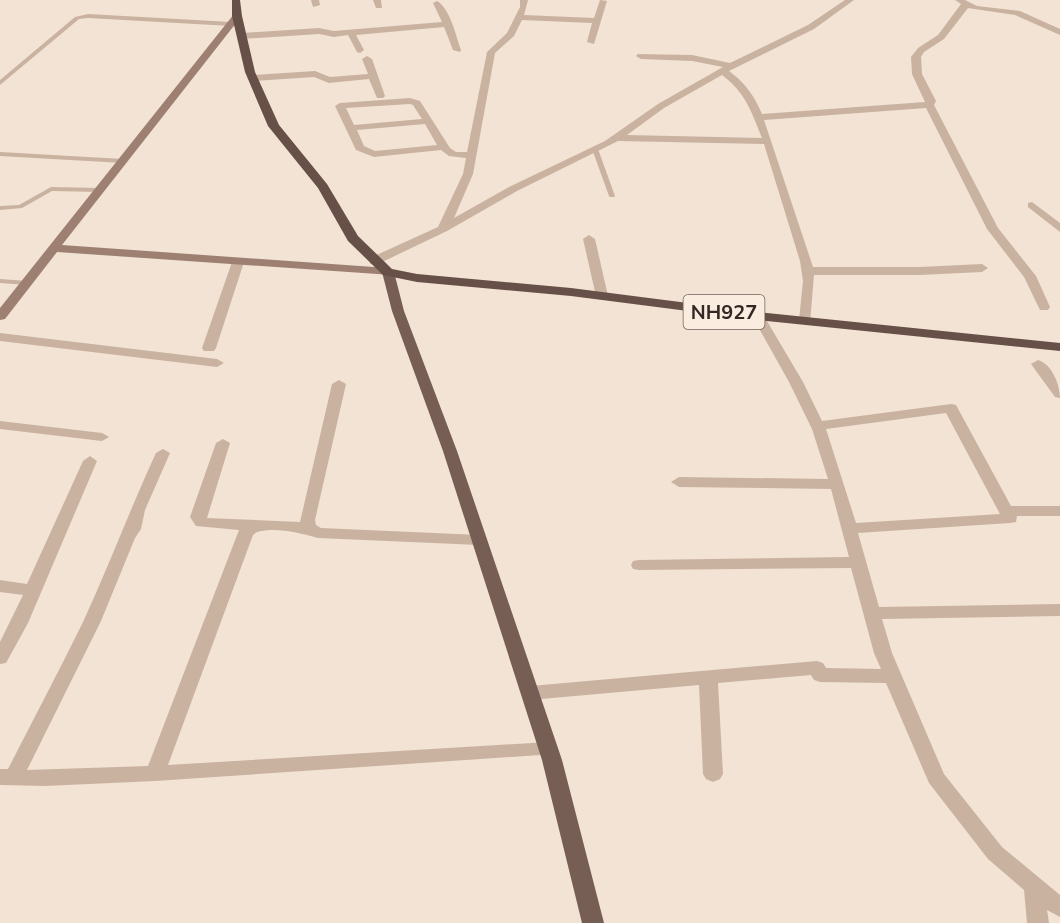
<svg xmlns="http://www.w3.org/2000/svg" width="1060" height="923" viewBox="0 0 1060 923" font-family="'Nunito Sans',sans-serif">
<style>
.lines{fill:none;stroke-linecap:round;stroke-linejoin:round}
.service{fill:#cab2a0;fill-rule:evenodd}
.minor{fill:#cab2a0;fill-rule:evenodd}
.secondary{fill:#9d8072;fill-rule:evenodd}
.primary{fill:#765e54;fill-rule:evenodd}
.trunk{fill:#665047;fill-rule:evenodd}
.labels{text-anchor:middle;stroke-width:4.5;stroke-linejoin:round;paint-order:stroke}
.shield{fill:#faede0;stroke:#6f635c;stroke-width:1.5}
.shield-label{font-size:20px;font-weight:bold;fill:#332824}
</style>
<rect width="100%" height="100%" fill="#f2e3d4"/>
<g class="lines">
<path class="service" d="M88,14L231,22L234,24L231,26L88,18L79,19L0,85V80L75,17Z
M593,148L598,149L615,196L614,197H610L609,196L592,149Z
M0,152L123,159L126,161L123,163L0,156Z
M51,187L100,188L103,190L100,192L52,191L22,208L0,210V206L19,205Z
M0,279L27,281L31,283L27,285L0,283Z"/>
<path class="minor" d="M311,0H319L320,5L313,7Z
M373,0H381L382,8H376Z
M520,0H528L524,15L594,18L600,0L607,1L594,44L587,42L592,23L522,20L514,36L495,53L473,174L454,218L509,187L605,141L658,104L723,67L692,61L641,59L636,56L638,54L692,55L730,63L808,25L845,0H854L814,29L729,71C745,83 754,95 762,114L925,102L912,74L911,57L918,48L938,35L961,4L955,0H965L977,6L1020,11L1060,29V35L1015,15L968,8L944,39L924,52L921,57L922,74L936,101L934,105L998,228L1036,276L1050,307L1048,310H1040L1024,277L987,229L926,108L764,120L813,267H920L982,264L988,268L982,272L920,275H814L810,323L805,324L799,320L803,281L800,261L764,144L618,141L517,191L447,231L378,264H370V258L438,227L463,174L466,158L449,156L441,150L374,157L356,150L335,106L340,103L410,98L420,101L450,148L456,152H467L487,52L507,33L520,7ZM722,75C746,93 751,111 762,138L627,135L664,108ZM410,104L413,105L422,119L354,125L346,108ZM425,124L437,145L375,151L364,146L357,130Z
M437,1C450,8 456,36 461,50L460,52L453,50L444,27L356,35L364,50L360,53L357,52L348,35L334,37L319,34L242,39L238,36L242,33L319,28L334,31L442,22L433,3Z
M367,56L372,59L385,96L383,98H377L369,79L329,83L314,77L253,81L248,78L253,75L315,71L330,77L368,74L362,59Z
M1032,202L1060,223V232L1028,207V203Z
M589,235L595,239L608,296L602,300L596,296L583,239Z
M238,258L244,262L216,348L214,351H204L202,348L232,262Z
M758,312L764,316L803,382L822,421L951,404L956,405L1011,506H1060V516H1017L1016,522L1010,523L858,533L879,607L1060,604V616L882,619L892,653L944,774L1002,847L1060,895V917L1047,910L1049,923H1027L1024,890L988,859L929,783L886,683L820,682L814,680L811,675L718,683L723,774L720,779L713,782L706,779L703,774L699,685L530,700L523,698L521,693L523,688L530,686L817,661L823,663L826,668L881,669L874,653L851,568L639,570L633,569L631,565L633,561L639,560L849,557L831,489L679,487L671,482L679,477L828,479L812,429L789,382L752,316ZM946,413L1000,514L856,523L826,429Z
M0,333L217,359L224,363L217,367L0,341Z
M1038,360C1052,364 1060,385 1060,398L1055,397L1031,364Z
M339,380L346,384L315,520L316,525L321,528L479,535L485,536L487,540L485,544L479,545L318,538C298,533 278,527 257,532L253,535L168,765L548,742L555,744L558,749L555,754L155,781L45,786L0,785V769H8C33,720 59,671 83,622C109,566 130,509 156,453L163,449L170,453L145,510L141,529L135,538L101,621L27,770L148,766L239,530L196,526L190,517L216,443L223,439L230,443L207,518L300,522L332,384Z
M0,421L102,433L109,437L102,441L0,429Z
M90,456L97,461L28,623L6,663L0,664V642L23,595L0,592V580L27,584L83,461Z"/>
<path class="secondary" d="M237,13L241,16L240,18L62,245L388,268L394,272L392,275L57,252L5,319L0,320V308L234,14Z"/>
<path class="primary" d="M388,268L394,272L404,311L457,451L562,760L604,923H582L542,760L443,451L392,311L382,272Z"/>
<path class="trunk" d="M232,0H240L242,16L255,72L279,125L327,184L358,236L392,269L417,274L571,288L758,312L1060,343V351L758,320L571,296L417,282L383,275L348,241L318,188L268,126L245,72L232,16Z"/>
</g>
<g class="labels">
<rect class="shield" x="683.5" y="295" width="81" height="34" rx="4.5"/>
<g class="shield-label">
<text x="724" y="319">NH927</text>
</g>
</g>
</svg>
